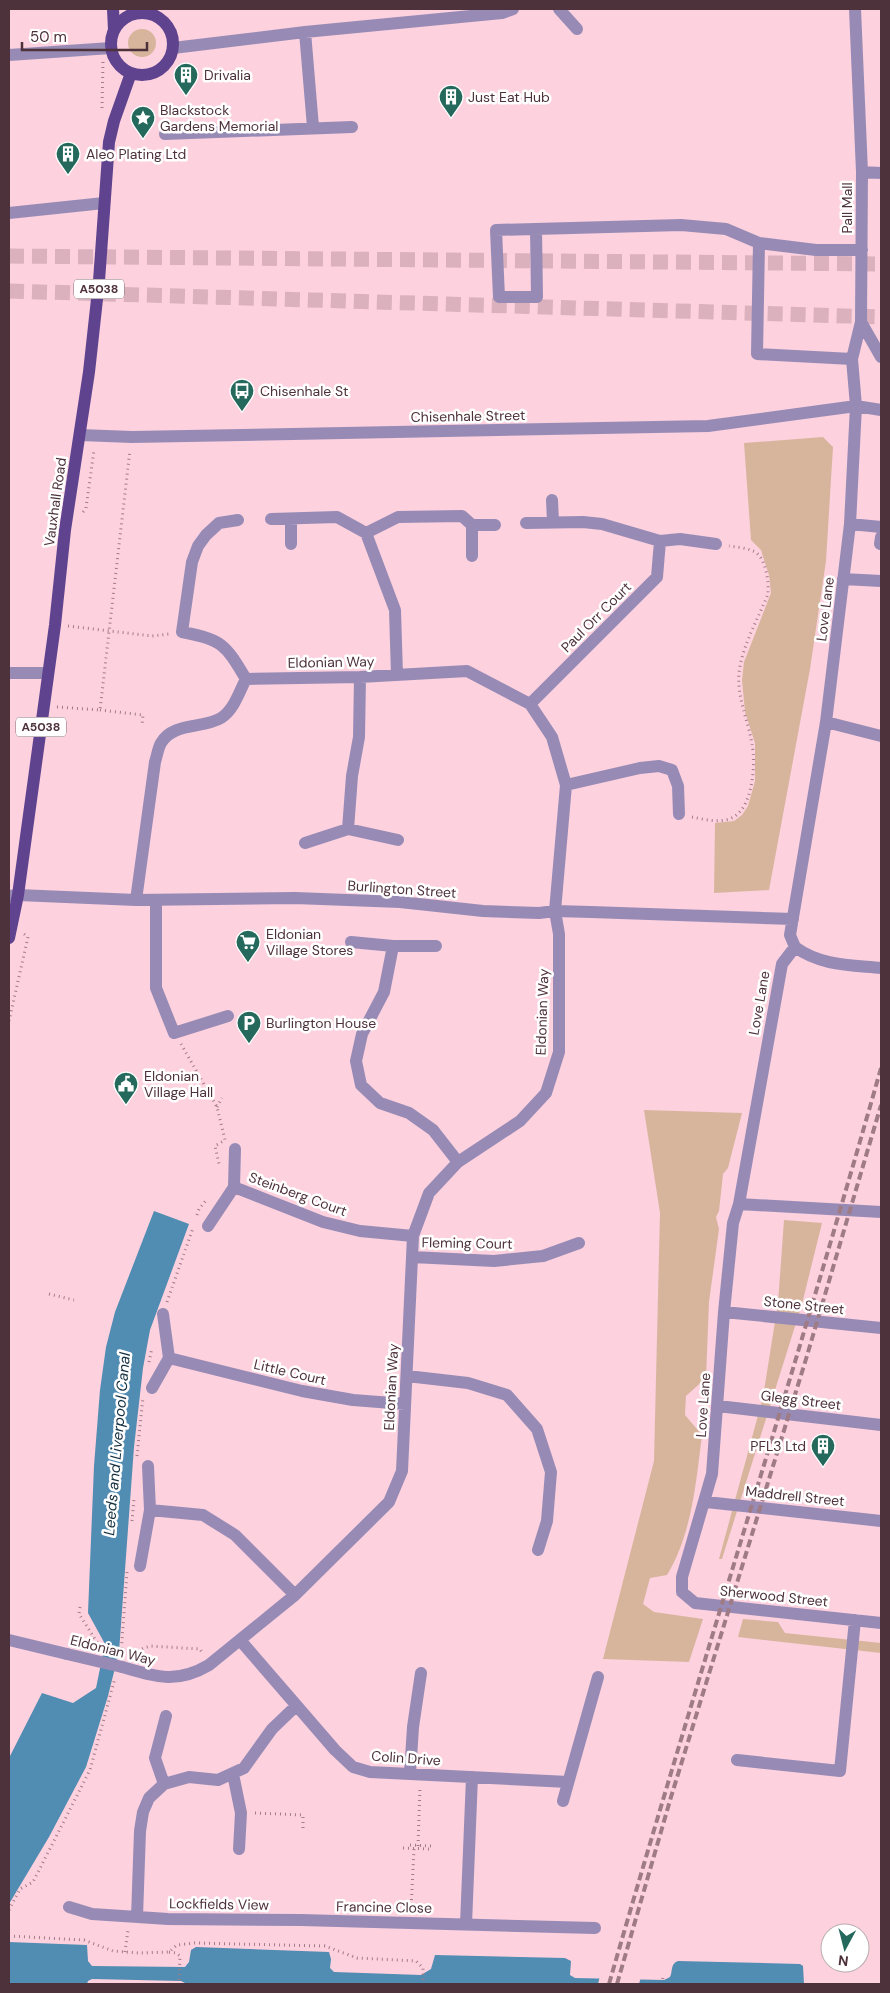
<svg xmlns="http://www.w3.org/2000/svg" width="890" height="1993" viewBox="0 0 890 1993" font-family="'DM Sans',sans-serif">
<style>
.green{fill:#d7b59d}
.water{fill:#518cb2}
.pier{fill:#fdd1de}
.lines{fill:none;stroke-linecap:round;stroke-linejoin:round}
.highway-tunnel{stroke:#dab1bd;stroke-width:15;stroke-dasharray:15 8;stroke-linecap:butt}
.path{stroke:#a17d88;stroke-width:3;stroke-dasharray:1 4;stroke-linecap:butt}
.minor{stroke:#978bb6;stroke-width:12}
.major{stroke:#5f438f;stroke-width:12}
.rail{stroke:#9e7b85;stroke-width:4;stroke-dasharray:8 4;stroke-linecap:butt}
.minor-bridge{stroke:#978bb6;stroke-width:12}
.labels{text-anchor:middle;stroke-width:5;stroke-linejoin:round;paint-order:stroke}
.shield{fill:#fff;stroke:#837076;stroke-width:1}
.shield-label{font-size:12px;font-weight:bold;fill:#4e323b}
.poi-label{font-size:14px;fill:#4e323b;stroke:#fff;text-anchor:start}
.street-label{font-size:14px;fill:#4e323b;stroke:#fff}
.water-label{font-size:15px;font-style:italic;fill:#143041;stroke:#fff}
</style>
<rect width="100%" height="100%" fill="#fdd1de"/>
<path class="green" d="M128 43a14 14 0 1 1 28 0a14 14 0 1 1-28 0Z
M823,437L833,447L826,561L810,669L769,890L714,893L715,823L734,821L742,815L748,806L755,781V743L745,712L742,680L744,662L771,593L769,575L761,550L751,540L744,443Z
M644,1110L742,1113L728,1168L723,1174L719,1211L716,1217L719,1229L709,1302L706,1378L686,1396L685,1415L702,1435C696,1482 692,1534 667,1575L650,1578L643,1604L654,1612L703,1619L689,1662L603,1659L654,1461L660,1213Z
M784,1220L822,1223L802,1304L722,1559H719L763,1397L778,1303Z
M743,1619L778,1622L785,1633L881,1643V1653L738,1637Z"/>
<path class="water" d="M154,1211L189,1224L150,1330L143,1368L134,1447L119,1652L108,1696L86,1767L49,1837L9,1904V1758L42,1693L73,1703L96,1688L105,1644L88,1613L94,1466L100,1390L106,1347L115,1312Z
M9,1942L87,1945L88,1961L92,1966L185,1967L189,1962L191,1950L196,1947L329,1952L331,1959L330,1968L334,1972L421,1975L431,1969L435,1955L565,1958L571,1961L570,1975L575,1978L664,1980L670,1977C673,1971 670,1964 678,1961L800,1964L803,1966L804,1984H187L181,1981L92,1979L88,1981L87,1984H9Z"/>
<path class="pier" d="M600,1976L626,1977H641L639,1984H598Z"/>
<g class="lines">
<path class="highway-tunnel" d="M9,256L881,264
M9,291L881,317"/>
<path class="path" d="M102,108L103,62
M83,512L86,508L94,450
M68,626L152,636L169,634
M57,707L100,710L130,450
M100,710L143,715L142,725
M692,817C703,819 717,823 729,819C753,812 756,764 752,744C748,720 737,698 739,673C742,646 758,619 768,594C769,582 766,556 753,551C746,548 737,547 729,546
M9,1021L28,937L24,934
M181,1044L217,1107L225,1140L215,1146L219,1164
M217,1107L222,1098
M197,1215L199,1209L207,1199
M49,1294L74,1300
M167,1302L193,1228
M149,1362L152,1348
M137,1456L143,1397
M132,1521L134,1499
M80,1607L79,1614L100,1647
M121,1653L127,1572
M128,1654L150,1646L200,1649L203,1654
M255,1813L303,1815V1828
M410,1845L431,1846
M418,1846L420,1787
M403,1848L429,1849
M9,1910L20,1889L33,1882L90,1770L115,1678
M411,1910L414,1849
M9,1936L84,1940L113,1951L139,1953L169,1952L177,1945L195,1943L325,1946L357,1958L416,1961L423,1968V1984
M125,1952L128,1930
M169,1952L176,1953L180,1956L179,1984
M662,1984L663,1977"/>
<path class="minor" d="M559,9L577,29
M855,9L862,172L861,322L852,359L856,406L850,524L826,722L790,935L795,947L782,964L739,1204L733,1223L724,1312L712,1474L682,1577V1592L695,1603L881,1623
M305,32L313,127
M173,48L305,32L502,13L513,9
M9,55L111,48
M165,134L352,127
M862,172L881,173
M9,213L104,203
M536,229L537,297H499L496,230L681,225L726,229L759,243
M861,322L881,357
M852,359L757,354L759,243L816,250H862
M80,435L132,437L708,426L856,406L881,410
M552,500L553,522
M271,519L337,517L366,533L398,517L462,516L472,525V556
M291,519V544
M238,520L219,523L206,535L198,546L192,562L182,632C223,640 225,644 246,679
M526,523L583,522L602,524L660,541L657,577L530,704
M850,524L881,527
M472,525H495
M366,533L395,610L397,675
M660,541L680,539L716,544
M880,544L881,537
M843,579L881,581
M9,673H48
M360,677L359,737L352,776L348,829L398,840
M826,722L881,736
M566,785L640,768L659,766L672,770L678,786L679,814
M305,843L348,829
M9,896L18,895L136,900L295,898L400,902L483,911L539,913L555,911L591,912L793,919
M156,900V988L174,1033L228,1016
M351,942L393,946H436
M393,946L384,992L362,1034L356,1061L361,1085L380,1103L409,1113L433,1130L458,1162
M795,947C821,966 851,965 881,968
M234,1187L323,1222L360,1231L413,1236
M739,1204L881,1212
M208,1226L234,1187L235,1149
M412,1257L494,1261L543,1256L579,1243
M724,1312L881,1328
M163,1314L169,1358L302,1391L353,1400L405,1404
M407,1376L468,1383L507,1395L537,1429L551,1472L547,1521L538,1550
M152,1388L169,1358
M718,1406L881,1425
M148,1466L150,1510L203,1515L235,1535L295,1595
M706,1502L881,1521
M140,1566L150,1510
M9,1640L67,1654
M240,1640L335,1750L353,1767L370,1772L568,1782
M122,1667C156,1677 177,1684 209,1665L295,1595L389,1502L402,1471L413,1236L429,1193L458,1162L520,1121L546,1093L559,1052V934L555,911L566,785L552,737L530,704L467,671L360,677L246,679C239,692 234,710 221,718C203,729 173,722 161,743C158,748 157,756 155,762L136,900
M737,1760L840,1771L855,1620
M233,1774L241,1813L239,1849
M410,1774L413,1727L421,1673
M164,1784L155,1758L166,1716
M563,1801L598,1677
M69,1907L92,1914L168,1919L301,1920L595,1928
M137,1917L140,1831L143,1812L149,1798L164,1784L189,1777L218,1780L244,1768L272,1729L296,1706
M466,1924L472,1777"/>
<path class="major" d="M113,9L114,30
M111 44a31 31 0 1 1 62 0a31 31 0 1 1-62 0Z
M9,938L18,895L55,625L65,530L89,372L99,281L109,142L114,121L131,73"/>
<path class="rail" d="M609,1984C697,1678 794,1375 881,1068
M617,1984L671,1797L806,1359L881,1105"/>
<path class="minor-bridge" d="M67,1654L122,1667"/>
</g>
<defs>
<symbol id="building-pin" viewBox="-11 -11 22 30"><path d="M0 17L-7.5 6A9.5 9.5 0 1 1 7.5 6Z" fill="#24695c" stroke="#fff"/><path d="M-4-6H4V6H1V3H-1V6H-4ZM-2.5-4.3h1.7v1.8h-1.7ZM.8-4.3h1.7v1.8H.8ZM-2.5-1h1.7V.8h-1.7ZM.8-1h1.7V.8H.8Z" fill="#fff"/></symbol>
<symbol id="sight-pin" viewBox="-11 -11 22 30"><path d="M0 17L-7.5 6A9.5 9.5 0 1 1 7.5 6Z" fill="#24695c" stroke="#fff"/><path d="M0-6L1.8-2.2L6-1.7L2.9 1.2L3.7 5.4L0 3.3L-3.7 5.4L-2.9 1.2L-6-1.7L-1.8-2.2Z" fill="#fff"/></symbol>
<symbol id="bus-pin" viewBox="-11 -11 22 30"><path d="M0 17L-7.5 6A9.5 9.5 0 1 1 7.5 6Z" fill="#24695c" stroke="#fff"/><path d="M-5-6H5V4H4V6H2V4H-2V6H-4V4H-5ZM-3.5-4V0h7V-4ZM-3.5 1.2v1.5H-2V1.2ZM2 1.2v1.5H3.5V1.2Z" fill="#fff"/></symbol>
<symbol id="supermarket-pin" viewBox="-11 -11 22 30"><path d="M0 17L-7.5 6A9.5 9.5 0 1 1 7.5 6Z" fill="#24695c" stroke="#fff"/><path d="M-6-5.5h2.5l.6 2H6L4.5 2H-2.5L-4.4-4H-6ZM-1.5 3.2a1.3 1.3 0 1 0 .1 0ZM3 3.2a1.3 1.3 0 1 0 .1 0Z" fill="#fff"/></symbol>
<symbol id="parking-pin" viewBox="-11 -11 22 30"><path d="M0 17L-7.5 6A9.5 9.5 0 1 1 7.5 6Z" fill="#24695c" stroke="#fff"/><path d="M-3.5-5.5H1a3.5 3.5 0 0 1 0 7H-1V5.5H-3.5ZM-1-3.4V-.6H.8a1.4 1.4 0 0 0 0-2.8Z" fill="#fff"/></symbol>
<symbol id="civic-pin" viewBox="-11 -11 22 30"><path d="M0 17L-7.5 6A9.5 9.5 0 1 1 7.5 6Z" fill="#24695c" stroke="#fff"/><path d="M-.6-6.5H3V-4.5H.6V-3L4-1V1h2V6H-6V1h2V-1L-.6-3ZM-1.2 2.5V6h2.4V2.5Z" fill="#fff"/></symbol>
</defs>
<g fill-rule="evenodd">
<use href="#building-pin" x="172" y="61" width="28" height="38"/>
<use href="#building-pin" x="437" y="83" width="28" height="38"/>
<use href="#sight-pin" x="129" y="104" width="28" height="38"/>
<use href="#building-pin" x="54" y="140" width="28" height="38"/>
<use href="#bus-pin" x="228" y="377" width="28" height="38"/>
<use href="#supermarket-pin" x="234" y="928" width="28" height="38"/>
<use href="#parking-pin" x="235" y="1009" width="28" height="38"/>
<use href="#civic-pin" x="112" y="1070" width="28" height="38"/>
<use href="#building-pin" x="809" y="1432" width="28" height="38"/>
</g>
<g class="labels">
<g class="shield">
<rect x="74" y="279.5" width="50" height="19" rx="4"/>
<rect x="16" y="717.5" width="50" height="19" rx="4"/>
</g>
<g class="shield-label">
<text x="99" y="293">A5038</text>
<text x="41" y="731">A5038</text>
</g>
<g class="poi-label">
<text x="204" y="80">Drivalia</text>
<text x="468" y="102">Just Eat Hub</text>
<text x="160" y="115">Blackstock<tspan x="160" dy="16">Gardens Memorial</tspan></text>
<text x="86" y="159">Aleo Plating Ltd</text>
<text x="260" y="396">Chisenhale St</text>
<text x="266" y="939">Eldonian<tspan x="266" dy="16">Village Stores</tspan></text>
<text x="266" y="1028">Burlington House</text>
<text x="144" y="1081">Eldonian<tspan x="144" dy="16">Village Hall</tspan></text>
<text x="806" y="1451" text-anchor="end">PFL3 Ltd</text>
</g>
<g class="street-label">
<text transform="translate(847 208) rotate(-90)" y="5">Pall Mall</text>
<text transform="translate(468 416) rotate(-1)" y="5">Chisenhale Street</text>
<text transform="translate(55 502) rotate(-82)" y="5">Vauxhall Road</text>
<text transform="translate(825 609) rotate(-83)" y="5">Love Lane</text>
<text transform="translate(596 617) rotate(-45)" y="5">Paul Orr Court</text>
<text transform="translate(331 662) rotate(-1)" y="5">Eldonian Way</text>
<text transform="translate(402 889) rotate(4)" y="5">Burlington Street</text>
<text transform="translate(759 1003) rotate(-80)" y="5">Love Lane</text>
<text transform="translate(542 1012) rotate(-88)" y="5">Eldonian Way</text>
<text transform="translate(298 1194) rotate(20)" y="5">Steinberg Court</text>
<text transform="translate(467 1243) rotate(1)" y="5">Fleming Court</text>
<text transform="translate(804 1305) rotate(6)" y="5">Stone Street</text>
<text transform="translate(290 1372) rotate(13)" y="5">Little Court</text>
<text transform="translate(391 1387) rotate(-87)" y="5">Eldonian Way</text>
<text transform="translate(801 1400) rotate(7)" y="5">Glegg Street</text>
<text transform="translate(703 1405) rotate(-86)" y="5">Love Lane</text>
<text transform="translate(795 1496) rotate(6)" y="5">Maddrell Street</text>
<text transform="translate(774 1596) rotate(6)" y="5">Sherwood Street</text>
<text transform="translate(113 1650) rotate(14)" y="5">Eldonian Way</text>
<text transform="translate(406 1758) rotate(4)" y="5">Colin Drive</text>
<text transform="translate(219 1904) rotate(1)" y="5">Lockfields View</text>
<text transform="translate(384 1907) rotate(1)" y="5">Francine Close</text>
</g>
<g class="water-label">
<text transform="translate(117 1444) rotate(-85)" y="5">Leeds and Liverpool Canal</text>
</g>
</g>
<rect width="890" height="1993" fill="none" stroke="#4e323b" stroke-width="20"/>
<g transform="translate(845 1948) rotate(187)"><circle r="24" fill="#ffffff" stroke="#b8adb1"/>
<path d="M0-4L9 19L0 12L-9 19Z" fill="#24695c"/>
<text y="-8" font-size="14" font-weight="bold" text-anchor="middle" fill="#4e323b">N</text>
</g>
<path d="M22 42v8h125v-8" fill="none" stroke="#4e323b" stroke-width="2.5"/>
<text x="30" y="42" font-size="15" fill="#4e323b" stroke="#ffffff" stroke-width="4" paint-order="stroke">50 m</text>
</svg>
